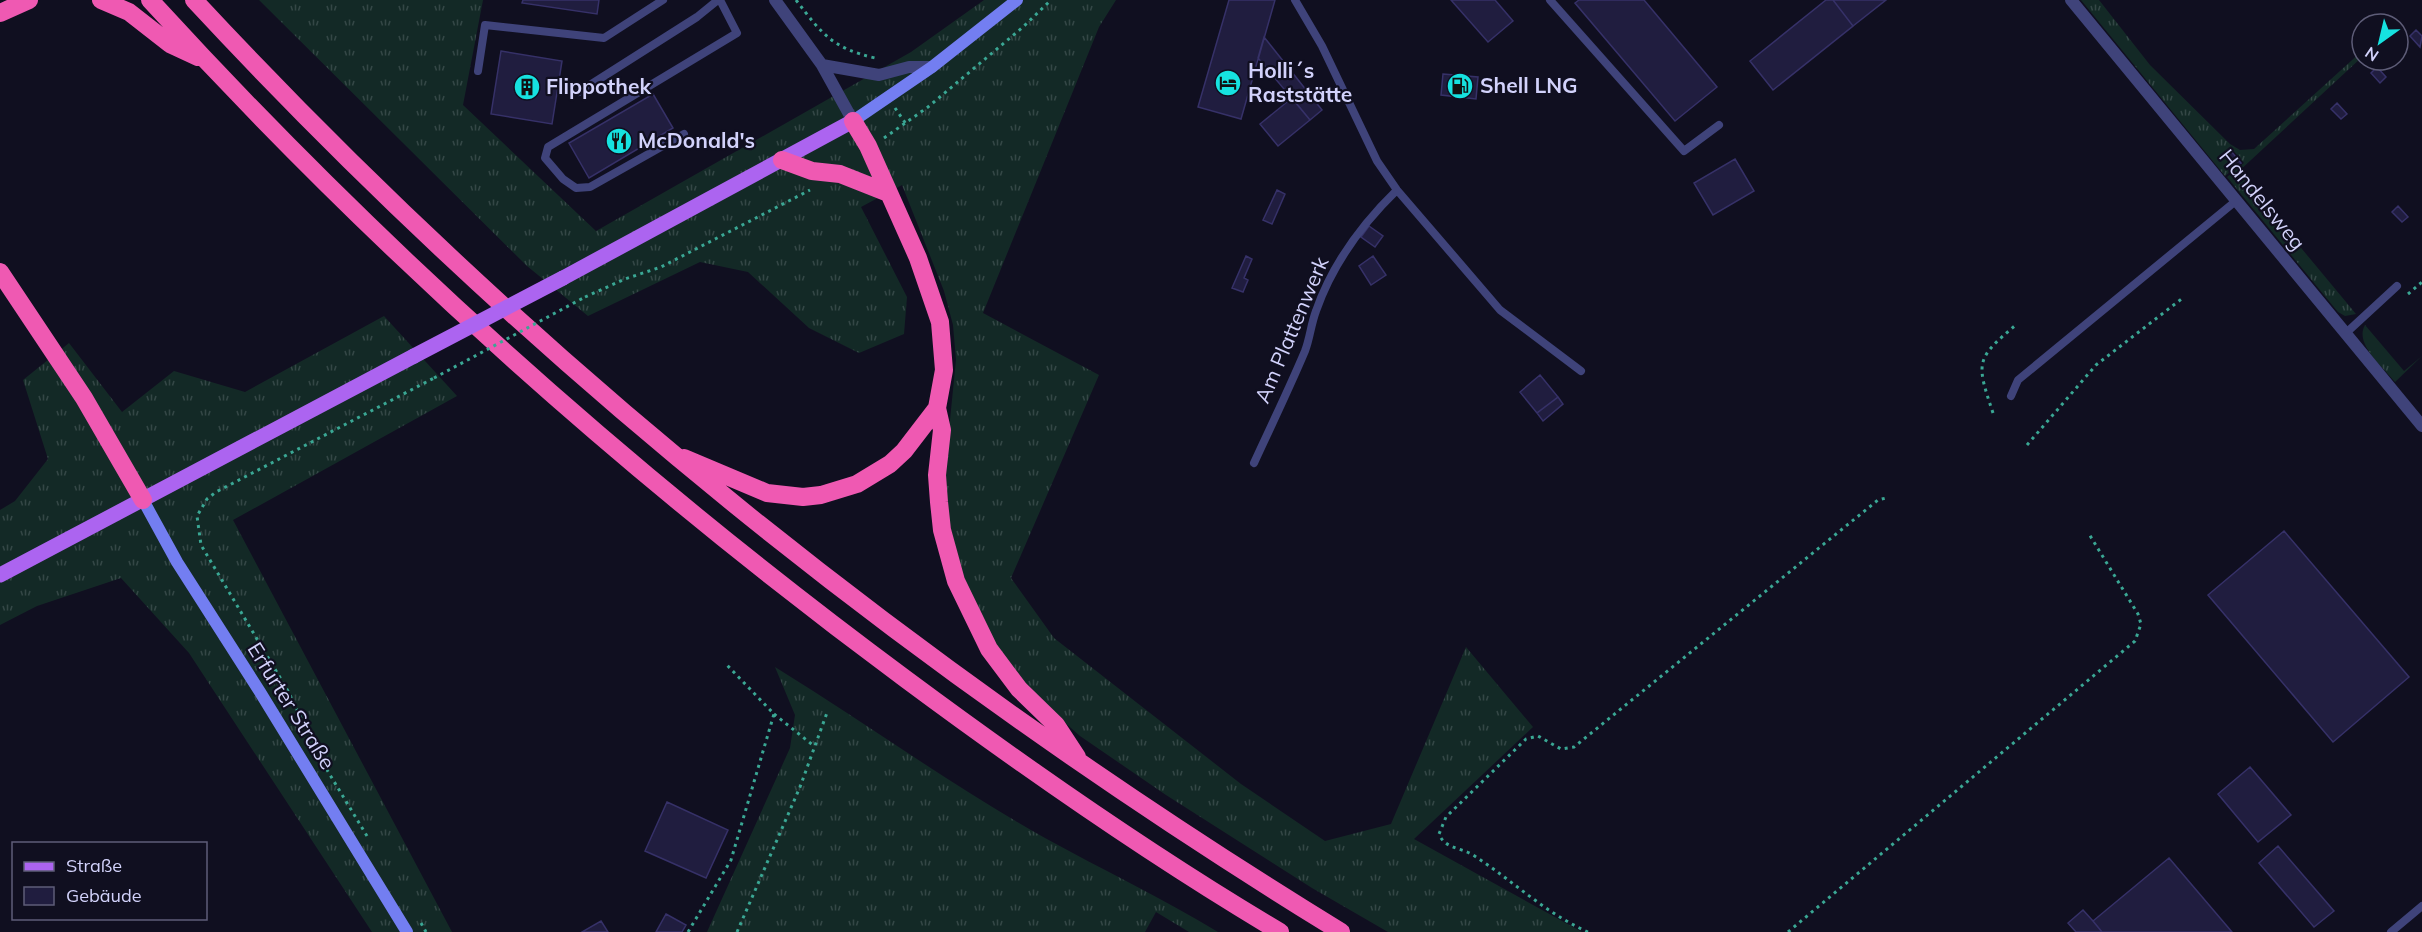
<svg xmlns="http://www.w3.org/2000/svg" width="2422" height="932" viewBox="0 0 2422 932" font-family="Mulish,sans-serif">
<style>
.grass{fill:url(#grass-tufts)}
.building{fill:#201d3f;stroke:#363168;stroke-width:1.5}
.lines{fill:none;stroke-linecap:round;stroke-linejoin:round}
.path{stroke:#3aa794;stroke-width:3;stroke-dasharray:3 4.5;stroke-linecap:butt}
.service{stroke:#3f437a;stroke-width:8}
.minor{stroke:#3f437a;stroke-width:12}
.secondary{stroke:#737ef1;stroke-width:12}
.primary{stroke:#ac64f0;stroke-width:15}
.motorway{stroke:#ef59b2;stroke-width:18}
.path-bridge{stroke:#3aa794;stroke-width:3;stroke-dasharray:3 4.5;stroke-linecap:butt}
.primary-bridge{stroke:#ac64f0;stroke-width:15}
.labels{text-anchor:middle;stroke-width:4.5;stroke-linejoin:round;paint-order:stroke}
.poi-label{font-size:21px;font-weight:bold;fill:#d2d2fb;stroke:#100f20;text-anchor:start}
.street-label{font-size:21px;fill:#d2d2fb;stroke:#100f20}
</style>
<defs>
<pattern id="grass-tufts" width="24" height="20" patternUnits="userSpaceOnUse" patternTransform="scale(1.5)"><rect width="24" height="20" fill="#132926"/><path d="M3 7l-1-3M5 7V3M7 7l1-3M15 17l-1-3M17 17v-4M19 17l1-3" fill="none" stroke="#344746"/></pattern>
</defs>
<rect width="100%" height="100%" fill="#100f20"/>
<path class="grass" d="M259,0H483L463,105L596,231L911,52L984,0H1116L1099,27L983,313L1099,375L1011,578L1054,638L1241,784L1325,841L1391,824L1466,647L1533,727L1414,839L1582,932H1388L1312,888L1166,795L1080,736L1035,696L997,649L963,578L949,521L945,470L956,360L953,325L944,291L902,185L861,207L907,297L904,334L859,353L809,328L748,272L700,262L588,316L527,266Z
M2081,0H2099L2150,65L2230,144L2240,150L2254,149L2362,51V57L2238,172L2356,314L2345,316L2338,312L2227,177L2244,163L2232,149L2224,155L2235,168L2225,176Z
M384,316L457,396L233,520L452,932H372L189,653L121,578L37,606L0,625V510L15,501L48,459L23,380L69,343L122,412L174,371L245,392Z
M2365,325L2404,371L2422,356L2395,382C2383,367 2354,344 2365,325Z
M775,667C866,723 952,786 1045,838C1103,870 1162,898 1218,932H1189L1156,912L1145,932H707L790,748L795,715Z"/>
<path class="building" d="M523,0H599L597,14L522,3Z
M1229,0H1275L1241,119L1198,107Z
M1451,0H1495L1513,21L1488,42Z
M1579,0H1644L1717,87L1675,121L1575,3Z
M1826,0H1833L1853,26L1773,90L1750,61Z
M1833,0H1886L1853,26Z
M2416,30L2422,36L2420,47L2410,36Z
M1264,37L1322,110L1310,120L1258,58Z
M501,51L562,61L552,124L491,114Z
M2377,67L2386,77L2380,83L2371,73Z
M1443,74L1478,77L1476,99L1441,95Z
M653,94L673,128L589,178L569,143Z
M1292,98L1310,120L1278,146L1260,124Z
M2337,103L2347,114L2341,119L2331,109Z
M2230,150L2241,163L2235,167L2225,155Z
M1735,159L1754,191L1713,215L1694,183Z
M1277,190L1285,194L1272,224L1263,220Z
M2398,206L2408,217L2402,222L2392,212Z
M1369,226L1383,236L1375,247L1361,237Z
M1246,256L1252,259L1244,278L1248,280L1243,292L1232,288Z
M1373,256L1386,275L1371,285L1359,266Z
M1540,375L1558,397L1537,413L1520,392Z
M1558,397L1563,404L1543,421L1537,413Z
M2284,531L2409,677L2333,742L2208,595Z
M2250,767L2291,815L2258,842L2218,794Z
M667,802L728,830L706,878L645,851Z
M2278,846L2334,911L2314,927L2259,863Z
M2169,858L2232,932H2102L2093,921Z
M2083,910L2093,921L2102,932H2076L2068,923Z
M666,914L686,925L682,932H656Z
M601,921L608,932H582Z"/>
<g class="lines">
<path class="path" d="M796,0C822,34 832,48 875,58
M895,108L906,124
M884,138L928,107L1023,27L1051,0
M2408,294L2422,282
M585,297L625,279L661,267L810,190
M1993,413C1976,362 1975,359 2017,324
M2027,445L2096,365L2184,297
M774,714L814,746
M367,836L321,760L288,691L201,545L197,516L207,499L216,492L434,378
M421,923L426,932
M688,932L731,860L774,714L725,663
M737,932L800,787L828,710
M1588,932C1545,913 1512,880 1473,855C1460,847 1445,849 1439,834L1446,817L1526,739L1538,736L1561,749L1574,747L1878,500L1886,498
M1788,932L2135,641L2141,624L2138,614L2089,534"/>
<path class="service" d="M1295,0L1322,46L1377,161L1397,190L1500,310L1581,371
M1550,0L1684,151L1719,125
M478,71L485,25L604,38L663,0
M579,92L697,17L718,0
M684,134L590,187L576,188L563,179L545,158L548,147L737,33L720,0
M2346,333L2397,286
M2011,396L2018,380L2237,200
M1254,463C1271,426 1289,389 1305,351C1310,338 1311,324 1316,311C1332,265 1362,224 1397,190
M2391,932L2422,906"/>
<path class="minor" d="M775,0L822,65L853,121
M2071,0L2422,426
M822,65L879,75L909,67H932"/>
<path class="secondary" d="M853,121L932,67L1017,0
M143,500L177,562L260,692L407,932"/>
<path class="primary" d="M563,278L853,121
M0,575L414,356"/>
<path class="motorway" d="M101,0L129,12L170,44L198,57
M150,0C379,251 634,478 907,680C1027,769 1150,855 1280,932
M194,0C531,363 919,673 1341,932
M0,13L29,0
M853,121L868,146L918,258L940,322L944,370L937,408L942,430L937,475L939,502L942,530L956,581L989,649L1019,689L1056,725L1077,757
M782,160L812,171L840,174L888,193
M0,272L84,398L143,500
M684,458L767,493L803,497L821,495L857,484L890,464L904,451L937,408"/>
<path class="path-bridge" d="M434,378L585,297"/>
<path class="primary-bridge" d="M414,356L563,278"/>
</g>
<defs>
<symbol id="hotel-disc" viewBox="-11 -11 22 22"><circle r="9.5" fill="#16e2e0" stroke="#100f20"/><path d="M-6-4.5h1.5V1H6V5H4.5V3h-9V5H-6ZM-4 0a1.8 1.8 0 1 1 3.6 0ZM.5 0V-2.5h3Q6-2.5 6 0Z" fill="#111"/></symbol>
<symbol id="fuel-disc" viewBox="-11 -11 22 22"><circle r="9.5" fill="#16e2e0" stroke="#100f20"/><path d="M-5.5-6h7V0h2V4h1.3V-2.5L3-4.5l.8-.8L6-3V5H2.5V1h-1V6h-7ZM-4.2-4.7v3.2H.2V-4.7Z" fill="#111"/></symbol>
<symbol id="building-disc" viewBox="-11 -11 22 22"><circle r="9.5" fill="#16e2e0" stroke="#100f20"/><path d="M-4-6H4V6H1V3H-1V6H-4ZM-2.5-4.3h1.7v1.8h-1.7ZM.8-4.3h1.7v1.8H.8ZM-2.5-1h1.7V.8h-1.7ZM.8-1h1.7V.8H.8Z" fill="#111"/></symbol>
<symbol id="restaurant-disc" viewBox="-11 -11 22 22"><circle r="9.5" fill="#16e2e0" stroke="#100f20"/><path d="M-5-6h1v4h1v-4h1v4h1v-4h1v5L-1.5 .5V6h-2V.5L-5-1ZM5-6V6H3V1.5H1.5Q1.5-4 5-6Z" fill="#111"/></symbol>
</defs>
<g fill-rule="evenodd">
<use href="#hotel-disc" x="1213" y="68" width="30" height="30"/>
<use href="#fuel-disc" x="1445" y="71" width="30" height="30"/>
<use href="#building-disc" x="512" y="72" width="30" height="30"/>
<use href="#restaurant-disc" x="604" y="126" width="30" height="30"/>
</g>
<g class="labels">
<g class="poi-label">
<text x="1248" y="78">Holli´s<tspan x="1248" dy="24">Raststätte</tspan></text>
<text x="1480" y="93">Shell LNG</text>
<text x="546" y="94">Flippothek</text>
<text x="638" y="148">McDonald's</text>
</g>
<g class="street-label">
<text transform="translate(2262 200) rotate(51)" y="7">Handelsweg</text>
<text transform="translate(1292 330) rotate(-67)" y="7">Am Plattenwerk</text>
<text transform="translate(291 706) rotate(58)" y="7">Erfurter Straße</text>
</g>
</g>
<rect x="12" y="842" width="195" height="78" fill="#100f20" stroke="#5e5d78" stroke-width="1.5"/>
<rect x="24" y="862" width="30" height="9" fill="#ac64f0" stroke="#5e5d78" stroke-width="1.5"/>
<text x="66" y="872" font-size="18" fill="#d2d2fb">Straße</text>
<rect x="24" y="887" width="30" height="18" fill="#201d3f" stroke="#5e5d78" stroke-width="1.5"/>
<text x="66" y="902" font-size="18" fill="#d2d2fb">Gebäude</text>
<g transform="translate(2380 42) rotate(214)"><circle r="28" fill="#100f20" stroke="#5e5d78" stroke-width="1.5"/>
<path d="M0-4.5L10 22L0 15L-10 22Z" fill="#16e2e0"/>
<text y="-9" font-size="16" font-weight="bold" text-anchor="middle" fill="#d2d2fb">N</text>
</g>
</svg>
